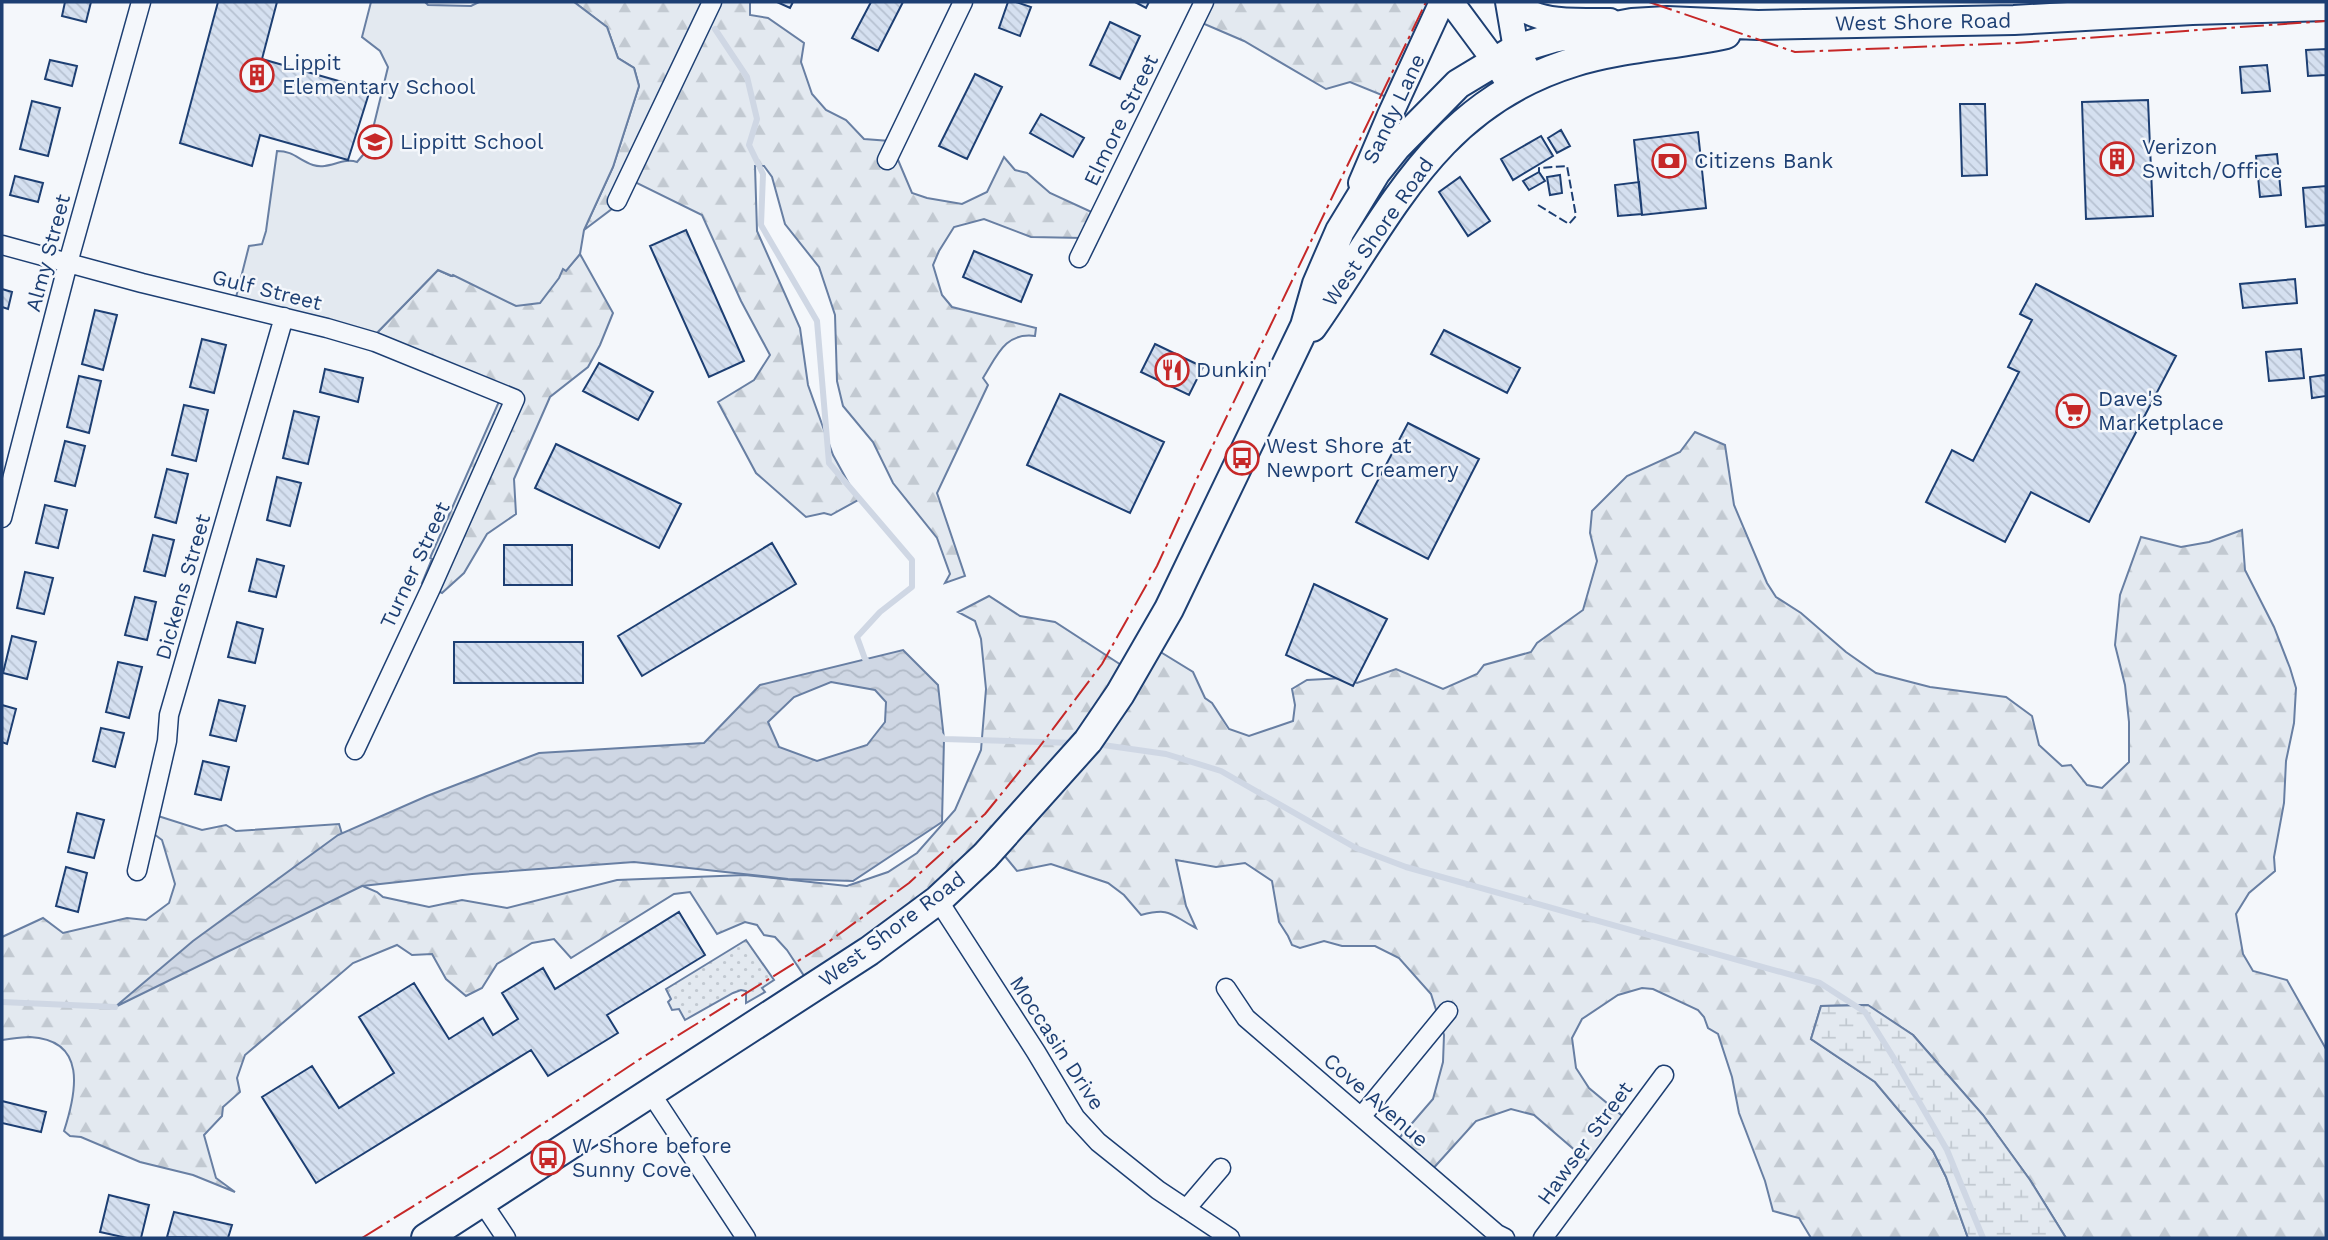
<svg xmlns="http://www.w3.org/2000/svg" width="2328" height="1240" viewBox="0 0 2328 1240" font-family="'Work Sans',sans-serif">
<style>
.grass{fill:url(#grass-dots);stroke:#687fa3;stroke-width:2}
.forest{fill:url(#forest-firs);stroke:#687fa3;stroke-width:2}
.wetland{fill:url(#wetland-marsh);stroke:#687fa3;stroke-width:2}
.park{fill:#e3e9f0;stroke:#687fa3;stroke-width:2}
.water{fill:url(#water-waves);stroke:#687fa3;stroke-width:2;fill-rule:evenodd}
.lines{fill:none;stroke-linecap:round;stroke-linejoin:round}
.stream{stroke:#cfd7e4;stroke-width:6}
.building{fill:url(#building-back-hatch);stroke:#1d3f73;stroke-width:2}
.street-casing{stroke:#1d3f73;stroke-width:21}
.secondary-casing{stroke:#1d3f73;stroke-width:28}
.primary-casing{stroke:#1d3f73;stroke-width:32}
.street{stroke:#f4f7fb;stroke-width:18}
.secondary{stroke:#f4f7fb;stroke-width:24}
.primary{stroke:#f4f7fb;stroke-width:28}
.fence{stroke:#1d3f73;stroke-width:2;stroke-dasharray:9 3.5;stroke-linecap:butt}
.power{stroke:#c62828;stroke-width:2;stroke-dasharray:24 5 3.5 5;stroke-linecap:butt}
.labels{text-anchor:middle;stroke-width:5;stroke-linejoin:round;paint-order:stroke}
.street-label{font-size:21px;fill:#1d3f73;stroke:#f4f7fb}
.poi-label{font-size:21px;fill:#1d3f73;stroke:#f4f7fb;text-anchor:start}
</style>
<defs>
<pattern id="grass-dots" width="8" height="8" patternUnits="userSpaceOnUse" patternTransform="scale(1.75)"><rect width="8" height="8" fill="#e3e9f0"/><path d="M2 2h.1M6 6h.1" fill="none" stroke="#c2c9d1" stroke-width="1.8" stroke-linecap="round"/></pattern>
<pattern id="forest-firs" width="22" height="20" patternUnits="userSpaceOnUse" patternTransform="scale(1.75)"><rect width="22" height="20" fill="#e3e9f0"/><path d="M5 1l3.5 6h-7zM16 11l3.5 6h-7z" fill="#c2c9d1"/></pattern>
<pattern id="wetland-marsh" width="20" height="14" patternUnits="userSpaceOnUse" patternTransform="scale(1.75)"><rect width="20" height="14" fill="#e3e9f0"/><path d="M1 5h8M5 5V1M11 12h8M15 12V8" fill="none" stroke="#c2c9d1"/></pattern>
<pattern id="water-waves" width="16" height="10" patternUnits="userSpaceOnUse" patternTransform="scale(1.75)"><rect width="16" height="10" fill="#cfd7e4"/><path d="M0 5q4-4 8 0t8 0" fill="none" stroke="#b1bac7"/></pattern>
<pattern id="building-back-hatch" width="6" height="6" patternUnits="userSpaceOnUse" patternTransform="scale(1.75)"><rect width="6" height="6" fill="#d5e0f0"/><path d="M-1 5l2 2M0 0l6 6M5-1l2 2" fill="none" stroke="#b6c1d1"/></pattern>
</defs>
<rect width="100%" height="100%" fill="#f4f7fb"/>
<path class="grass" d="M746,940L774,980L762,988L765,992L746,1003V991L741,990L733,993L685,1020L679,1009L672,1010L668,1002L671,999L666,989Z"/>
<path class="forest" d="M574,2H750V15L768,18L804,43L801,62L812,94L826,110L846,120L864,139L890,141L912,193L927,198L962,204L987,192L1004,157L1015,170L1027,173L1050,193L1098,215L1083,238L1031,237L984,219L954,227L939,251L933,265L942,295L952,307L1036,328L1035,336C1005,332 997,356 983,378L988,385L937,493L965,576L945,583L950,574L937,538L893,483L873,442L843,406L837,381L835,315L819,267L785,224L772,177L764,166H755L757,231L800,328L808,385L833,455L858,500L831,515L824,513L806,517L756,473L718,402L754,380L770,355L741,301L702,215L629,179L617,205L584,230L613,167L639,86L634,68L618,58L607,27Z
M1203,2H1455L1394,100L1350,82L1326,89L1244,41L1195,20Z
M580,254L613,313L600,345L588,367L550,397L514,479L516,514L487,534L464,573L442,593L422,583L432,559L430,558L501,397L371,339L438,270L451,276L563,268L566,270Z
M1695,432L1725,445L1734,505L1767,583L1776,597L1801,613L1846,652L1876,673L1930,687L2006,697L2032,716L2039,745L2062,766L2071,765L2087,785L2102,788L2129,762V722L2125,685L2115,645L2120,595L2141,537L2181,547L2209,542L2242,530L2245,570L2274,627L2290,668L2296,688L2294,723L2286,761L2284,803L2274,857L2275,871L2249,893L2236,914L2243,954L2253,971L2287,980L2326,1049V1238H2066L2030,1180L1983,1115L1913,1035L1867,1005L1821,1006L1811,1039L1875,1082L1933,1151L1946,1177L1968,1238H1811L1799,1218L1773,1211L1765,1181L1739,1113L1732,1077L1718,1034L1708,1028L1704,1017L1698,1010L1653,989L1642,988L1618,995L1582,1019L1572,1038L1576,1068L1589,1088L1632,1124L1599,1171L1534,1115L1511,1109L1476,1121L1430,1172L1395,1143L1433,1099L1443,1062L1444,1035L1431,994L1399,958L1375,946H1342L1324,941L1300,948L1292,945L1288,936L1279,922L1272,881L1245,863L1216,867L1176,860L1186,906L1196,928C1170,915 1172,907 1141,915L1124,895L1108,883L1051,864L1017,871L999,849L814,991L787,950L775,937L764,935L757,925L745,922L717,934L690,892L674,894L571,958L554,939L532,943L497,964L482,988L466,996L446,979L432,954L412,955L397,945L353,963L245,1055L237,1078L240,1092L223,1107L222,1116L204,1135L216,1178L235,1192L193,1175L140,1162L81,1137L70,1136L64,1131C77,1091 87,1040 30,1037C21,1037 11,1039 2,1040V937L43,918L63,933L127,918L146,920L169,903L175,884L162,840L150,831L158,816L202,830L226,825L236,831L339,824L345,844L344,878L377,892L383,897L429,907L462,900L507,908L617,880L745,875L847,886L888,872L917,853L955,810L981,750L986,689L981,639L975,621L958,612L989,596L1020,616L1055,622L1135,674L1154,648L1193,672L1205,698L1212,703L1229,729L1249,736L1293,721L1295,705L1292,689L1307,680L1343,678L1357,683L1396,669L1443,689L1477,674L1484,665L1531,652L1537,643L1583,610L1597,561L1590,533L1592,511L1627,476L1680,452Z"/>
<path class="wetland" d="M1868,1005L1913,1035L1983,1115L2030,1180L2066,1238H1968L1946,1177L1933,1151L1875,1082L1811,1039L1821,1006Z"/>
<path class="park" d="M371,2H425L428,5L471,6L479,2H574L607,27L618,58L634,68L639,86L613,167L584,230L580,254L566,271L563,269L559,278L540,303L516,306L453,275L452,276L438,270L371,339L235,301L249,246L262,244L266,231L277,151C294,151 298,160 313,165C329,170 342,157 357,162L368,149L388,67L380,51L362,37Z"/>
<path class="water" d="M903,650L938,685L944,739L942,822L853,881L788,879L634,862L472,874L362,886L115,1007L193,941L338,835L427,796L539,753L704,743L760,685ZM831,682L875,690L886,702L885,722L867,745L817,761L779,747L768,722L794,697Z"/>
<g class="lines">
<path class="stream" d="M715,29L747,77L757,119L749,145L763,174L761,225L817,321L829,463L912,560V587L880,612L857,637L865,659L869,663
M938,733L944,739L1075,743
M1096,744L1166,754L1221,771L1356,848L1406,867L1820,983L1865,1012L1895,1060L1947,1150L1983,1238
M2,1002L115,1007"/>
</g>
<path class="building" d="M65,2H91L86,22L62,16Z
M218,2H277L262,59L370,90L348,160L260,135L252,166L180,143Z
M777,2H793L790,8Z
M871,2H903L878,51L852,38Z
M1008,2H1016L1031,7L1020,36L999,28Z
M1135,2H1149L1146,8Z
M1110,22L1140,36L1120,79L1090,65Z
M2326,49V75L2308,76L2306,50Z
M50,60L77,66L72,86L45,79Z
M2267,65L2270,91L2242,93L2240,67Z
M975,74L1002,87L967,159L939,146Z
M2148,100L2153,216L2086,219L2082,102Z
M32,101L60,108L48,156L20,149Z
M1960,104H1985L1987,175L1962,176Z
M1041,114L1084,138L1073,157L1030,133Z
M1561,130L1570,146L1557,153L1548,138Z
M1698,132L1706,208L1642,215L1634,140Z
M1541,136L1553,156L1513,180L1501,159Z
M2277,154L2281,195L2260,197L2256,156Z
M1539,172L1545,181L1529,190L1523,181Z
M1560,175L1562,193L1550,195L1547,177Z
M15,176L43,183L38,202L10,195Z
M1460,177L1490,221L1468,236L1439,192Z
M1639,182L1642,214L1618,216L1615,185Z
M2326,186V225L2306,227L2303,188Z
M686,230L744,361L709,377L650,246Z
M974,251L1032,275L1021,302L963,277Z
M2295,279L2297,303L2243,308L2240,284Z
M2036,284L2176,356L2089,522L2031,492L2005,542L1926,502L1952,450L1973,461L2019,372L2008,367L2032,320L2020,314Z
M2,289L12,292L8,309L2,307Z
M95,310L117,315L103,370L82,364Z
M1444,330L1520,368L1507,393L1431,354Z
M202,339L226,345L214,393L190,387Z
M1155,344L1203,367L1189,395L1141,372Z
M2301,349L2304,378L2269,381L2266,352Z
M599,363L653,392L638,420L583,391Z
M325,369L363,378L358,402L320,392Z
M2326,375V396L2312,398L2310,377Z
M79,376L101,381L89,433L67,427Z
M1060,394L1164,442L1130,513L1027,465Z
M184,405L208,410L196,461L172,455Z
M294,411L319,417L308,464L283,458Z
M1408,423L1479,459L1428,559L1356,522Z
M65,441L85,446L75,486L55,481Z
M556,444L681,504L659,548L535,488Z
M167,469L188,474L176,523L155,517Z
M277,477L301,483L290,526L267,520Z
M45,505L67,510L58,548L36,543Z
M153,535L174,540L165,576L144,571Z
M772,543L796,584L642,676L618,636Z
M504,545H572V585H504Z
M257,559L284,566L276,597L249,591Z
M25,572L53,578L44,614L17,608Z
M1314,584L1387,619L1353,686L1286,655Z
M135,597L156,602L147,640L125,635Z
M237,622L263,629L255,663L228,657Z
M12,636L36,642L27,679L3,673Z
M454,642H583V683H454Z
M118,662L142,667L129,718L106,712Z
M219,700L245,706L236,741L210,735Z
M2,705L16,709L7,744L2,742Z
M101,728L124,733L115,767L93,761Z
M203,761L229,767L221,800L195,794Z
M77,813L104,820L94,858L68,852Z
M66,867L87,873L78,912L56,906Z
M679,912L705,955L607,1015L618,1033L548,1076L531,1050L316,1183L262,1097L312,1066L339,1108L394,1073L359,1017L414,983L449,1039L483,1018L493,1035L518,1019L502,993L543,968L555,989Z
M2,1101L46,1112L41,1132L2,1123Z
M109,1195L149,1205L141,1238H127L100,1232Z
M174,1212L232,1225L228,1238L167,1237Z"/>
<g class="lines">
<defs>
<path id="street" d="M887,160L963,2
M617,201L712,2
M2,245L142,283L327,328L375,342L515,399L431,588L355,750
M1079,258L1204,2
M2,518L68,263L141,2
M137,871L167,741L169,715L284,317
M938,900L1036,1052L1075,1117L1098,1142L1158,1190L1230,1238
M1226,988L1246,1018L1497,1234L1505,1238
M650,1092L746,1238
M1361,1117L1448,1011
M482,1202L506,1238
M1186,1209L1221,1168
M1543,1238L1664,1075"/>
<path id="secondary" d="M1451,2L1494,60L1511,87
M1508,2L1516,49L1532,77
M1515,2C1538,26 1580,20 1610,21
M1361,183L1390,115L1442,2"/>
<path id="primary" d="M1312,327C1390,216 1434,105 1574,62C1623,47 1676,45 1726,34
M426,1238L869,951L938,900L985,856L1088,741L1120,694L1169,609L1305,326L1317,284L1340,231L1376,172L1396,147L1458,84L1516,49L1553,38L1632,23L1667,21L1758,25L2014,20L2192,10L2326,6"/>
</defs>
<use href="#street" class="street-casing"/>
<use href="#secondary" class="secondary-casing"/>
<use href="#primary" class="primary-casing"/>
<use href="#street" class="street"/>
<use href="#secondary" class="secondary"/>
<use href="#primary" class="primary"/>
<path class="fence" d="M1538,205L1569,224L1576,216L1567,166L1539,168V172"/>
<path class="power" d="M1649,2L1795,52L2015,43L2326,21
M362,1238L502,1151L640,1059L827,943L909,883L985,814L1037,750L1102,664L1157,566L1201,470L1426,2"/>
</g>
<defs>
<symbol id="building-ring" viewBox="-11 -11 22 22"><circle r="9.5" fill="#f4f7fb" stroke="#c62828" stroke-width="1.5"/><path d="M-4-6H4V6H1V3H-1V6H-4ZM-2.5-4.3h1.7v1.8h-1.7ZM.8-4.3h1.7v1.8H.8ZM-2.5-1h1.7V.8h-1.7ZM.8-1h1.7V.8H.8Z" fill="#c62828"/></symbol>
<symbol id="school-ring" viewBox="-11 -11 22 22"><circle r="9.5" fill="#f4f7fb" stroke="#c62828" stroke-width="1.5"/><path d="M0-5L7-2L0 1L-7-2ZM-4 1L0 2.5L4 1V4Q0 6-4 4Z" fill="#c62828"/></symbol>
<symbol id="bank-ring" viewBox="-11 -11 22 22"><circle r="9.5" fill="#f4f7fb" stroke="#c62828" stroke-width="1.5"/><path d="M-6-4H6V4H-6ZM0-2.3a2.3 2.3 0 1 0 0 4.6a2.3 2.3 0 1 0 0-4.6Z" fill="#c62828"/></symbol>
<symbol id="restaurant-ring" viewBox="-11 -11 22 22"><circle r="9.5" fill="#f4f7fb" stroke="#c62828" stroke-width="1.5"/><path d="M-5-6h1v4h1v-4h1v4h1v-4h1v5L-1.5 .5V6h-2V.5L-5-1ZM5-6V6H3V1.5H1.5Q1.5-4 5-6Z" fill="#c62828"/></symbol>
<symbol id="supermarket-ring" viewBox="-11 -11 22 22"><circle r="9.5" fill="#f4f7fb" stroke="#c62828" stroke-width="1.5"/><path d="M-6-5.5h2.5l.6 2H6L4.5 2H-2.5L-4.4-4H-6ZM-1.5 3.2a1.3 1.3 0 1 0 .1 0ZM3 3.2a1.3 1.3 0 1 0 .1 0Z" fill="#c62828"/></symbol>
<symbol id="bus-ring" viewBox="-11 -11 22 22"><circle r="9.5" fill="#f4f7fb" stroke="#c62828" stroke-width="1.5"/><path d="M-5-6H5V4H4V6H2V4H-2V6H-4V4H-5ZM-3.5-4V0h7V-4ZM-3.5 1.2v1.5H-2V1.2ZM2 1.2v1.5H3.5V1.2Z" fill="#c62828"/></symbol>
</defs>
<g fill-rule="evenodd">
<use href="#building-ring" x="238" y="56" width="38" height="38"/>
<use href="#school-ring" x="356" y="123" width="38" height="38"/>
<use href="#building-ring" x="2098" y="140" width="38" height="38"/>
<use href="#bank-ring" x="1650" y="142" width="38" height="38"/>
<use href="#restaurant-ring" x="1153" y="351" width="38" height="38"/>
<use href="#supermarket-ring" x="2054" y="392" width="38" height="38"/>
<use href="#bus-ring" x="1223" y="439" width="38" height="38"/>
<use href="#bus-ring" x="529" y="1139" width="38" height="38"/>
</g>
<g class="labels">
<g class="street-label">
<text transform="translate(1923 22) rotate(-1)" y="7">West Shore Road</text>
<text transform="translate(1394 109) rotate(-65)" y="7">Sandy Lane</text>
<text transform="translate(1121 120) rotate(-64)" y="7">Elmore Street</text>
<text transform="translate(1378 232) rotate(-55)" y="7">West Shore Road</text>
<text transform="translate(48 253) rotate(-75)" y="7">Almy Street</text>
<text transform="translate(267 290) rotate(14)" y="7">Gulf Street</text>
<text transform="translate(415 565) rotate(-65)" y="7">Turner Street</text>
<text transform="translate(183 587) rotate(-74)" y="7">Dickens Street</text>
<text transform="translate(892 929) rotate(-37)" y="7">West Shore Road</text>
<text transform="translate(1057 1043) rotate(57)" y="7">Moccasin Drive</text>
<text transform="translate(1376 1100) rotate(41)" y="7">Cove Avenue</text>
<text transform="translate(1585 1143) rotate(-54)" y="7">Hawser Street</text>
</g>
<g class="poi-label">
<text x="282" y="70">Lippit<tspan x="282" dy="24">Elementary School</tspan></text>
<text x="400" y="149">Lippitt School</text>
<text x="2142" y="154">Verizon<tspan x="2142" dy="24">Switch/Office</tspan></text>
<text x="1694" y="168">Citizens Bank</text>
<text x="1196" y="377">Dunkin'</text>
<text x="2098" y="406">Dave's<tspan x="2098" dy="24">Marketplace</tspan></text>
<text x="1266" y="453">West Shore at<tspan x="1266" dy="24">Newport Creamery</tspan></text>
<text x="572" y="1153">W Shore before<tspan x="572" dy="24">Sunny Cove</tspan></text>
</g>
</g>
<rect width="2328" height="1240" fill="none" stroke="#1d3f73" stroke-width="7"/>
</svg>
